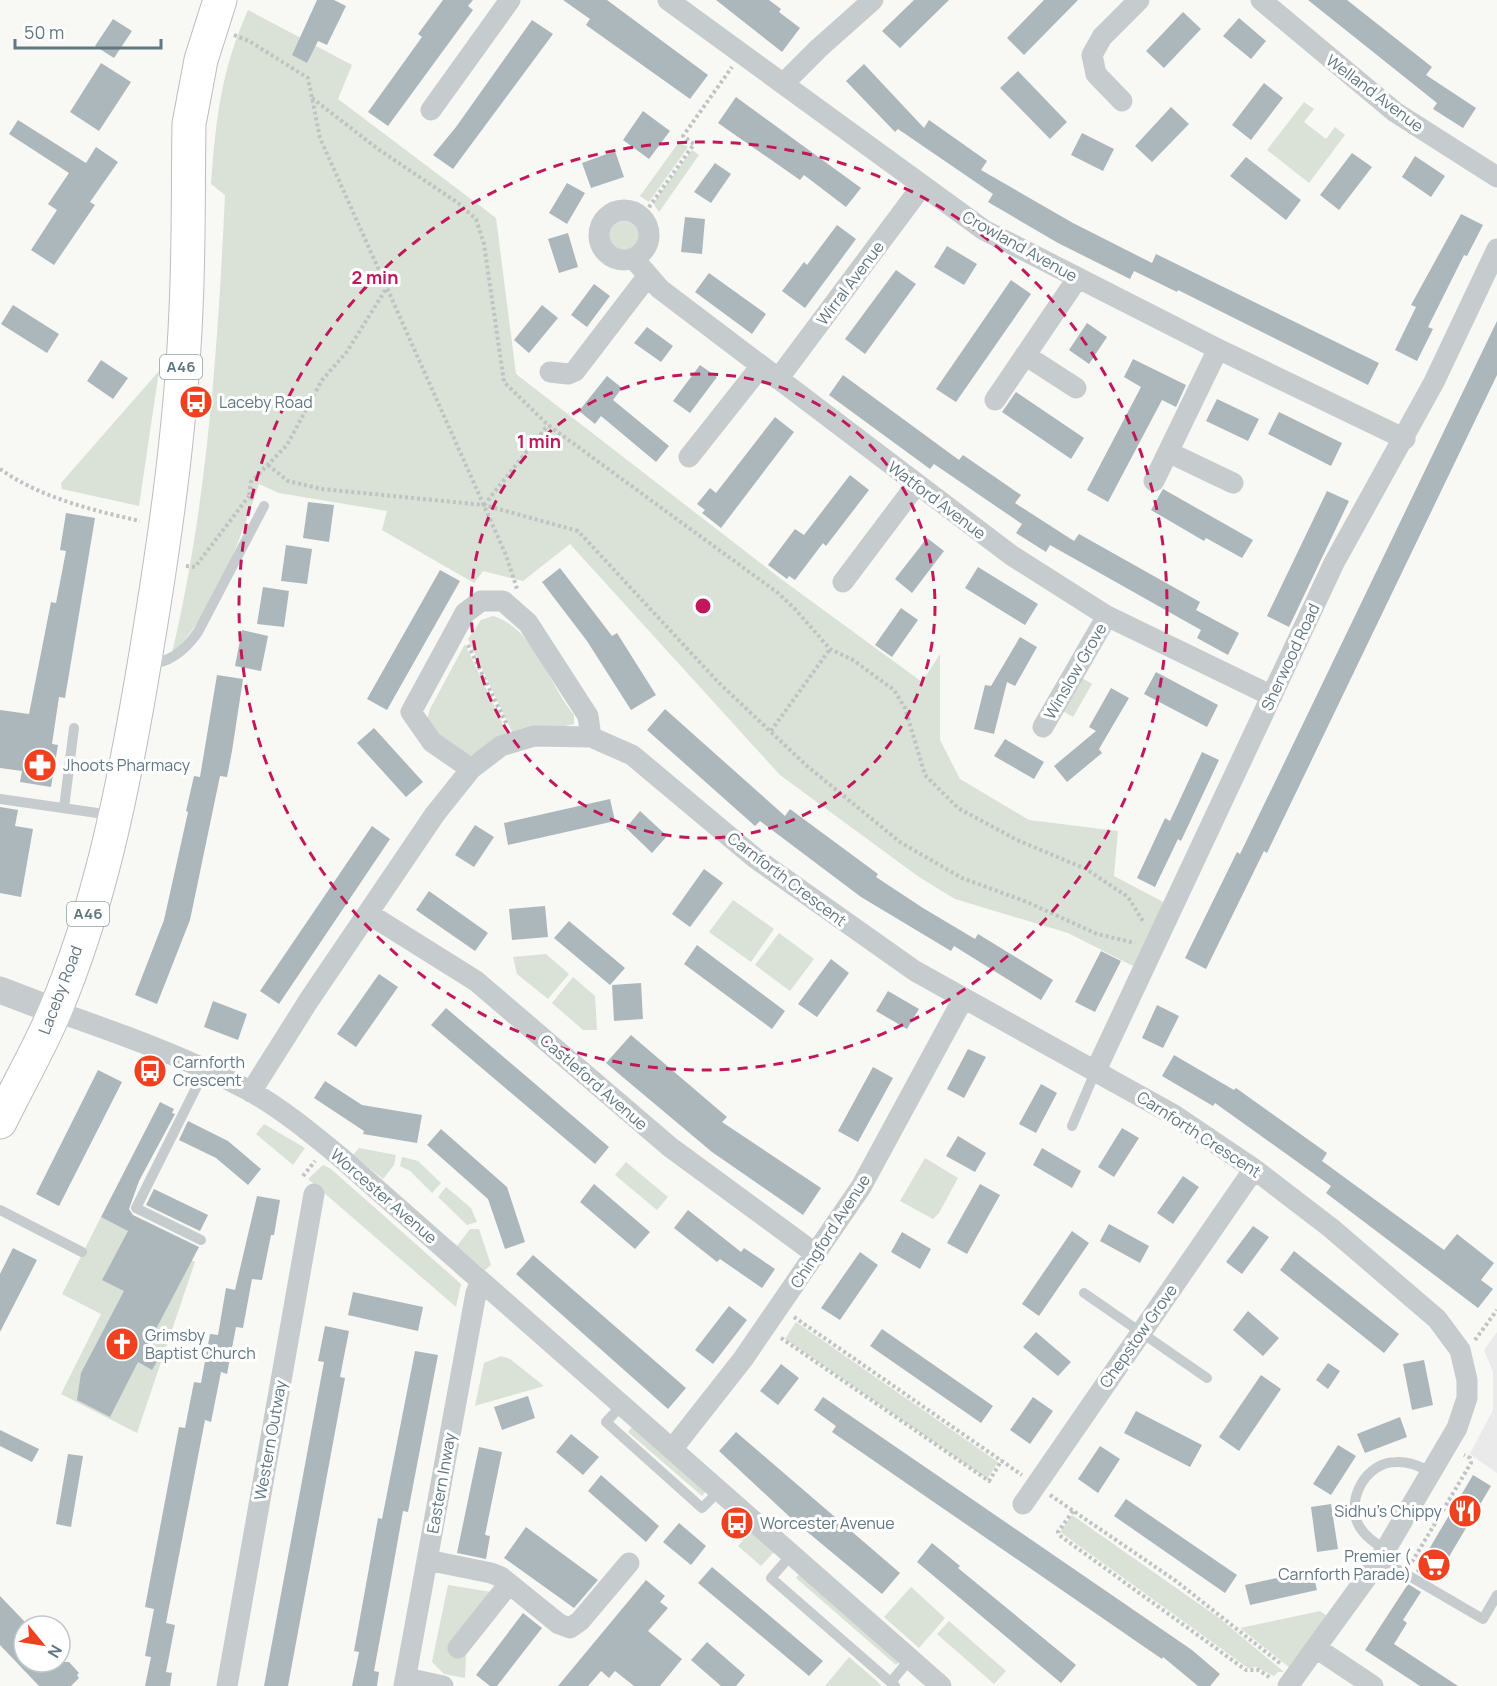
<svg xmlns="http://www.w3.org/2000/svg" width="1497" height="1686" viewBox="0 0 1497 1686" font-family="Manrope,sans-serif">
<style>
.built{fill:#e9eae9}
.green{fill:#dae1d6}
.building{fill:#acb7bb}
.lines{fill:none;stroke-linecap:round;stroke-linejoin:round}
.trunk-casing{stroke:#babec1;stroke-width:35}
.path{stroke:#bfc3c4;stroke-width:4;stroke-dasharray:3 3;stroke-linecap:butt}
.service{stroke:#c6cbcd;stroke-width:10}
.minor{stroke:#c6cbcd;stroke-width:21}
.tertiary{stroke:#c6cbcd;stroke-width:27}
.trunk{stroke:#fff;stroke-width:33}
.ring{fill:none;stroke:#c2185b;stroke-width:3;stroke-dasharray:10 8}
.labels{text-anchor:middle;stroke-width:6;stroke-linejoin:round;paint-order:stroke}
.shield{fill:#fff;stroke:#90a0a8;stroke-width:1.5}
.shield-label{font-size:15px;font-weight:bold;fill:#617782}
.street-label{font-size:16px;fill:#617782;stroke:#fff}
.poi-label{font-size:16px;fill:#617782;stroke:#fff;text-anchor:start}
.centre{fill:#c2185b;stroke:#fff;stroke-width:3}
.ring-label{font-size:18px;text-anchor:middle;font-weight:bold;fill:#c2185b;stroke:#fff;stroke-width:6;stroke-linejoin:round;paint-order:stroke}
</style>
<rect width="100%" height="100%" fill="#f8f8f5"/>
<path class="built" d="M1497,1332V1473L1470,1454L1493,1410V1372L1484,1350Z"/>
<path class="green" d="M248,10L352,65L338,99L496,218L516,374L781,579L922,682L940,654V740L960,779L1029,820L1118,831L1114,876L1167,904L1137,968L1068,933L955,899L919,877L780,775L570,544L523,581L483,571L474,583L382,530L387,511L279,493L259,484C241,537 214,615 172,653C207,506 218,347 225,195L211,184C216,118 221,71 248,10Z
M1304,102L1314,109L1304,122L1326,139L1335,127L1345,135L1309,183L1267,150Z
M679,142L688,147L649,202L640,196Z
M692,150L699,155L659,212L653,203Z
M608 234a16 16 0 1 1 32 0a16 16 0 1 1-32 0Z
M159,371L139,506L62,489L61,483Z
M493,616C534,628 548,683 574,715V724L526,735H519L512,732L468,639L481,620Z
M465,644L508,735L468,757L445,745L427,720L430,709Z
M1082,678L1092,684L1073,717L1063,711Z
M733,900L774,929L751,962L709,932Z
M779,933L814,959L790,991L755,965Z
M546,954L569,974L548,999L517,974L513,957Z
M573,977L595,996L597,1030H583L552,1003Z
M264,1124L305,1148L293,1165L256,1134Z
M359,1148L396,1155L394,1165L383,1179L353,1155Z
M402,1157L418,1161L441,1183L432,1193L410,1171L400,1166Z
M925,1158L958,1178L939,1213L933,1219L900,1201Z
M626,1162L668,1197L657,1210L615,1175Z
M323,1165L331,1169L461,1284L456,1307L308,1179Z
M446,1187L471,1208L477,1222L467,1225L438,1197Z
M101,1217L195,1262L137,1433L61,1394L101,1314L62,1294Z
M470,1229H479L491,1265L485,1270L457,1246Z
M796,1322L998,1462L987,1479L785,1339Z
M501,1356L510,1359L544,1386L475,1406L484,1363Z
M632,1427L706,1491L702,1496L628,1432Z
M1072,1515L1219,1618L1284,1672H1278L1274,1676L1256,1667L1248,1668L1060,1532Z
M751,1530L775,1551L761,1566L738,1546Z
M800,1573L901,1660L896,1665L796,1578Z
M448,1585L491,1592L466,1652L465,1678L444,1674L432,1662Z
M911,1587L945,1618L919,1648L884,1617Z
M1320,1611L1327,1616L1289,1667L1240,1628Z
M949,1621L1006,1671L994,1684L937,1634Z
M849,1657L878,1682L881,1686H825Z"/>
<path class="building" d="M317,0H334L346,6L327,45L318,41L307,63L292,55Z
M443,0H473L468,6L473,10L388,126L368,112L422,37L418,34Z
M563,0H607L708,75L690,99L586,25L590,19Z
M716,0H769L781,9L779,12L800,28L782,52Z
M914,0H949L900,48L882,31Z
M1044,0H1078L1024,55L1007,38Z
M1308,0H1347L1432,67L1426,75L1476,108L1463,128L1433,109L1437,103Z
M1183,12L1201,29L1164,68L1146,51Z
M1239,18L1266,41L1251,59L1223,36Z
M113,19L132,31L114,58L95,46Z
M532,20L553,34L453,169L433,155L456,127Z
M101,63L131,82L99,131L70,112Z
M864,64L924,128L929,120L987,161L981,170L1073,223L1152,263L1156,254L1379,363L1368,385L1178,290L1177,292L1134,271L1130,279L1058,243L988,202L993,194L898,129L895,132L846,81Z
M1018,71L1067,122L1050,139L1000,88Z
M1264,83L1283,98L1251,140L1232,125Z
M736,97L861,188L846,207L804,175L800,180L718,123Z
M1171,107L1189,124L1152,162L1135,146Z
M643,111L670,131L649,159L623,140Z
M18,120L86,163L96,147L118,162L90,202L95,205L54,265L31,250L57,210L48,204L69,173L9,134Z
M1082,133L1114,149L1103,171L1071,155Z
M615,151L624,177L591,188L582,163Z
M1352,153L1372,167L1339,210L1320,195Z
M1415,156L1445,176L1431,197L1402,177Z
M1246,157L1301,200L1286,220L1230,176Z
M715,163L731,174L711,203L694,192Z
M567,183L585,193L567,224L549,213Z
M1461,214L1483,225L1467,256L1464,255L1428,327L1433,329L1417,361L1395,350L1416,307L1411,305Z
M685,217L705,219L702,254L681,252Z
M837,225L856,239L805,308L782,291L804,262L807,265Z
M568,233L578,267L559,273L548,239Z
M947,246L977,264L964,285L934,267Z
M896,270L916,284L865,354L845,339Z
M709,273L766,314L752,334L695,292Z
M1011,280L1031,294L956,402L936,389Z
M594,284L610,296L587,327L571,315Z
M13,305L59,334L47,353L1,324Z
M542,305L558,318L529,353L514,340Z
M1497,321V375L1277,832L1267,853L1264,851L1206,969L1185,958L1237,852L1240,854L1274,784Z
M1087,323L1107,337L1089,364L1069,350Z
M647,327L673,346L661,362L634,343Z
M1133,359L1186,385L1176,407L1162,400L1108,502L1087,490L1141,387L1124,377Z
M101,360L128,378L113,399L87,381Z
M700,365L717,377L690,413L673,401Z
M843,375L959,460L963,455L1021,495L1015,503L1074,541L1079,534L1200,602L1196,610L1239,633L1228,655L1197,638L1201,630L1050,545L1046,552L1016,533L1022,524L934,464L930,469L829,395Z
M607,376L622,388L613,400L669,446L656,462L601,416L595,424L579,411Z
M1016,392L1084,438L1071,459L1002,412Z
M1217,399L1259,419L1248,441L1206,421Z
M1279,412L1342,443L1331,466L1268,434Z
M775,417L794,432L721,528L702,513L705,510L697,504L710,488L716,493Z
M850,475L869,490L826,546L823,543L795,580L789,576L787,579L768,565L795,529L804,535Z
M1163,489L1253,540L1242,558L1206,538L1204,541L1151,510Z
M1327,491L1349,501L1289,627L1267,616Z
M308,502L334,505L329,542L303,538Z
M66,513L95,518L65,698L59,697L52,744L58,745L51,787L20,782L22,771L0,768V710L29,714L51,602L56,603L66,551L60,550Z
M927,538L944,551L912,593L895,579Z
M286,545L312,549L307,584L281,581Z
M978,567L1038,604L1025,625L965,588Z
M560,568L612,636L617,633L656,695L631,710L587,641L542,582Z
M440,570L460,581L387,710L367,699Z
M263,587L289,591L284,627L257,624Z
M901,608L918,620L892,657L875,645Z
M242,630L268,636L261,671L235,666Z
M1020,637L1037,647L1015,686L1007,682L994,734L974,729L985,685L991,686Z
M1156,672L1218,705L1207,727L1144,694Z
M217,675L243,679L232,751L227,777L220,776L190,920L157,1004L135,995L164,920L188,812L186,811L194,776L200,777Z
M1111,688L1129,698L1099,749L1102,753L1067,782L1054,766L1096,731L1089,727Z
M665,709L785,816L790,809L878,874L876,877L923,908L975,939L978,934L1053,980L1041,1000L954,946L951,951L861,897L760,821L755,826L647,730Z
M374,728L423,782L406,797L357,743Z
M1005,739L1044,762L1034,779L994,756Z
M1202,752L1219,760L1181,841L1178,839L1155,887L1137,878L1165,818L1170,821Z
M610,799L615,821L508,845L504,823Z
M0,807L18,810L15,826L33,829L21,897L0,893Z
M640,811L667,836L652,853L626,828Z
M475,825L494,837L474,867L455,855Z
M372,826L390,839L279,1004L260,991Z
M704,869L723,883L690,927L672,914Z
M429,891L488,933L475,951L416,910Z
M545,906L548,937L512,940L509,909Z
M569,921L625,968L610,985L554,938Z
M697,945L785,1011L772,1029L684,964Z
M1101,951L1121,961L1095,1012L1075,1002Z
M831,959L849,973L817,1017L798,1004Z
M379,974L398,987L356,1047L337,1034Z
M641,983L643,1019L614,1021L612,985Z
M888,991L919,1009L907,1029L876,1011Z
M213,1001L247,1014L238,1040L204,1027Z
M1157,1005L1179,1016L1163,1048L1142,1038Z
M446,1008L609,1147L595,1164L431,1025Z
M631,1035L727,1117L722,1122L821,1188L803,1215L712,1152L606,1063Z
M968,1049L986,1057L964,1098L947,1089Z
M1174,1055L1234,1090L1236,1088L1327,1153L1322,1161L1444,1250L1457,1234L1494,1263L1481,1280L1493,1289L1478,1308L1326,1193L1331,1186L1215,1103L1213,1106L1162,1076Z
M873,1067L893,1078L858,1142L838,1131Z
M98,1070L122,1082L59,1206L36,1194Z
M325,1081L362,1105L422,1115L417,1143L363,1134L364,1131L314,1098Z
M1041,1084L1057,1093L1036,1133L1019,1124Z
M160,1102L174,1109L172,1113L175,1114L139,1181L129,1209L133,1215L199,1247L146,1348L160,1356L152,1370L138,1362L110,1417L77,1400L81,1373L124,1291L102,1280L128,1231L101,1217Z
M188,1121L228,1141L261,1169L248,1185L216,1158L179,1140Z
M1122,1128L1139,1138L1114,1177L1098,1167Z
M441,1129L507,1187L525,1242L505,1249L488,1199L427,1145Z
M958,1136L986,1153L975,1172L946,1156Z
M1042,1148L1081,1171L1072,1188L1033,1165Z
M1183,1176L1199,1187L1173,1224L1157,1213Z
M594,1184L650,1232L635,1249L580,1202Z
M980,1184L1000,1195L967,1254L947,1243Z
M154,1189L208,1215L200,1231L146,1205Z
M257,1196L280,1200L274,1235H271L262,1280L252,1279L243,1328L236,1327L227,1374L221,1372L211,1422L205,1420L166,1623L175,1625L166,1672L172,1673L170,1686H145L151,1657L145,1656L154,1609L145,1607L179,1427L185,1428L194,1382L201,1383L210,1334L218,1335L226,1288L235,1290Z
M688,1210L741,1252L744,1248L775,1269L762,1288L720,1259L717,1262L674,1228Z
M1109,1224L1149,1246L1140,1263L1100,1241Z
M1253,1226L1269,1237L1242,1274L1226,1262Z
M1072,1231L1089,1243L1039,1316L1022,1304Z
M902,1232L931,1249L920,1269L891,1252Z
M13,1248L37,1260L0,1332V1274Z
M1294,1251L1399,1334L1384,1353L1280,1270Z
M860,1252L878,1265L840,1320L821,1308Z
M533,1255L686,1388L668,1409L516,1274Z
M353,1292L423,1307L418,1331L348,1315Z
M729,1306L747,1320L713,1364L695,1350Z
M1248,1311L1279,1338L1263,1356L1233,1330Z
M325,1326L349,1331L340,1377L345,1378L288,1686H264L324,1362L318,1361Z
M882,1329L993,1406L981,1423L870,1346Z
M1036,1332L1071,1362L1058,1376L1023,1347Z
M415,1351L438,1355L408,1512L403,1511L392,1573L374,1671L379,1672L377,1686H352L359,1652L354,1651L378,1518L382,1519Z
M1424,1360L1433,1405L1412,1410L1403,1364Z
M1328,1363L1340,1371L1328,1389L1316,1380Z
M781,1364L799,1378L778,1405L760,1391Z
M1261,1375L1281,1389L1239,1451L1219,1437Z
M528,1396L535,1418L502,1430L494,1407Z
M823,1397L1192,1650L1220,1674L1210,1686H1198L1163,1657L1162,1659L1143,1646L832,1432L836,1426L814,1410Z
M1033,1397L1053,1411L1030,1444L1010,1430Z
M1136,1411L1202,1445L1190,1467L1124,1433Z
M1400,1417L1407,1437L1365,1453L1357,1434Z
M0,1430L39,1449L32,1462L0,1446Z
M736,1432L900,1573L882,1594L793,1520L719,1451Z
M571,1434L599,1457L583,1475L556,1452Z
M1338,1445L1356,1456L1331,1495L1313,1484Z
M1100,1446L1120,1459L1098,1493L1078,1479Z
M479,1447L502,1452L485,1535L490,1536L486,1559L457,1553Z
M68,1454L83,1456L71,1527L56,1524Z
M601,1475L659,1526L646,1542L588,1491Z
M1473,1475L1491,1486L1434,1582L1416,1571Z
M1126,1499L1237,1575L1225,1593L1114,1516Z
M1331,1504L1338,1549L1317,1552L1311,1507Z
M679,1523L706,1546L691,1565L663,1542Z
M526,1527L598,1580L574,1608L504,1558Z
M932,1543L960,1566L958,1568L1076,1665L1061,1683L917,1562Z
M712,1567L823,1661L809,1676L698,1583Z
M1312,1570L1317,1590L1250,1605L1245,1585Z
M646,1580L665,1596L660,1602L668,1608L648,1631L682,1659L660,1686H634L615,1671L609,1678L601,1671L588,1686H558Z
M1408,1584L1421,1592L1403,1620L1407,1623L1394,1644L1458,1686H1420L1365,1650Z
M0,1596L24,1621V1662H69L79,1673L77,1675L79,1678L71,1686H39L0,1645Z
M523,1613L542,1628L497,1686H490L476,1675Z
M707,1642L745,1675L736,1686H721L691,1660Z"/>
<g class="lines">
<defs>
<path id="trunk" d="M0,1122C18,1085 39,1049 55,1011C99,907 122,794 141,683C162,560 181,434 186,309C189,247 188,185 189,124L201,60L220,0"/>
</defs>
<use href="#trunk" class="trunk-casing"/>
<path class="path" d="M234,35L249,41L308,78L320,138L506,555L517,589
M312,98L378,149L458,203L476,219L484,244L504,382L548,425L778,593L795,609L830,649L853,660L894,690L905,708L925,775L958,808L1017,840L1086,869L1128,897L1144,923
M642,217L694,144L683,136L732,67
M268,465L288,481L322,489L484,505L578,531L718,682L807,766L900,842L962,878L1027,902L1097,934L1135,943
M0,469C41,498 92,510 140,521
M253,499L249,496L251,482L287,445L322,380L346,353L386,289
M484,505L548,425
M186,566L195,567L249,496
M468,645L507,725
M771,731L830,649
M303,1176L315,1161
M794,1317L1022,1475
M781,1338L989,1481L1002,1460
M1475,1340L1497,1310
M1050,1495L1176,1581L1281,1664
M1073,1511L1058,1532L1059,1535L1246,1670H1258L1271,1678
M1412,1562L1471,1463L1470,1458L1464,1455"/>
<path class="service" d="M149,664C171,663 186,649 198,632L264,506
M0,799L111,815
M64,808L74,728
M1072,1126L1096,1070
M0,1210L82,1252
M201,1240L136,1208L205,1070
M1084,1293L1207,1378
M623,1404L606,1422L702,1508L720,1490
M1386,1550C1375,1543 1364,1536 1358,1524C1346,1498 1367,1462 1396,1462C1409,1461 1420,1467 1432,1472
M792,1554L771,1578L895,1686
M1380,1559L1483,1619L1497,1595
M891,1682L910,1659"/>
<path class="minor" d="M668,0L984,230L1218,349L1405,439
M1261,0L1395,112L1497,177
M783,84L819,48L873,0
M1122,101L1096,74L1092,55L1102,37L1139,0
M431,110L510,0
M599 235a25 25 0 1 1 50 0a25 25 0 1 1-50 0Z
M633,258L660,289L1011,555L1107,616L1272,696
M1025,355L1076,388
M550,372L568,374L575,371L647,277
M778,379L922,186
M995,400L1077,279
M1168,452L1233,483
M689,457L761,366
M1154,481L1218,349
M843,582L916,485
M1043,727L1107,616
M471,769L432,742L411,712L465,613L481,601H503L528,623L588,716L591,737
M369,914L476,981L670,1147L817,1255
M55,1011C121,1034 188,1058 250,1091C282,1109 311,1133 339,1156L941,1686
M1096,1070L1334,563L1434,382L1497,249
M251,1092L309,1000L435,814L471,769L501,746L534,736L591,737L632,755L755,858L915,971L1174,1115L1254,1169L1331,1228L1437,1319L1460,1350L1467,1380V1398L1457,1428L1380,1559L1288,1686
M673,1448L743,1359L861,1187L963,999
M1023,1504L1254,1169
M427,1560L491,1573L501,1577L559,1624L570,1628L580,1621L629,1563
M458,1648L509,1584
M1316,1648L1373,1686
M406,1678L443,1686
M227,1686L314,1194
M404,1686L476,1293L481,1281"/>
<path class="tertiary" d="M0,990L55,1011"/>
<use href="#trunk" class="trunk"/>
</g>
<g class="ring">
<circle cx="703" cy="606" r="232"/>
<circle cx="703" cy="606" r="464"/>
</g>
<defs>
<symbol id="bus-disc" viewBox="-11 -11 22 22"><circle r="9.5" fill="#ef401f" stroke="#fff"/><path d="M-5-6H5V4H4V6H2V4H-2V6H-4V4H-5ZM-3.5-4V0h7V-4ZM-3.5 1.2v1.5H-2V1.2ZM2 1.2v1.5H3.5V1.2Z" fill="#fff"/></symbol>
<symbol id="pharmacy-disc" viewBox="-11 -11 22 22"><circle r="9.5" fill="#ef401f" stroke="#fff"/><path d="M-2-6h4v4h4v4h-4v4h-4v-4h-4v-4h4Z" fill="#fff"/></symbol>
<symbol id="church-disc" viewBox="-11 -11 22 22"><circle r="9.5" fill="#ef401f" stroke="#fff"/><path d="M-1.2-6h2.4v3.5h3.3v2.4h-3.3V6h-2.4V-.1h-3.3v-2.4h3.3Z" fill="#fff"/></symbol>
<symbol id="restaurant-disc" viewBox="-11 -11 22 22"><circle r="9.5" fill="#ef401f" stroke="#fff"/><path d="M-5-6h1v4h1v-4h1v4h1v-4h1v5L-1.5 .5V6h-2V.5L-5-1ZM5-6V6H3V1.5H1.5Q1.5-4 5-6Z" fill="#fff"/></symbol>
<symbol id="supermarket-disc" viewBox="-11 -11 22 22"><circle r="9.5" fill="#ef401f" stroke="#fff"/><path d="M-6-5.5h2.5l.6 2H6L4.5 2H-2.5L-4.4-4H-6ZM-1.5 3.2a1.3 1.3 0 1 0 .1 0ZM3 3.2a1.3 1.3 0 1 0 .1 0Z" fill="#fff"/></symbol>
</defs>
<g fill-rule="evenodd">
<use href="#bus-disc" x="177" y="383" width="38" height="38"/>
<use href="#pharmacy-disc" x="21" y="746" width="38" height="38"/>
<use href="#bus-disc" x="131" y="1052" width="38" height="38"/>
<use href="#church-disc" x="103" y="1325" width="38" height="38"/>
<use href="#restaurant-disc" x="1446" y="1492" width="38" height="38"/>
<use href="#bus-disc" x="718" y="1504" width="38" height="38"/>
<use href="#supermarket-disc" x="1415" y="1546" width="38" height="38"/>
</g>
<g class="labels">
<g class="shield">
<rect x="160" y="355" width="42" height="24" rx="4.5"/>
<rect x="67" y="902" width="42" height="24" rx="4.5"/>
</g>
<g class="shield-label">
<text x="181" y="372">A46</text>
<text x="88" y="919">A46</text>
</g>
<g class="street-label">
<text transform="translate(1375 93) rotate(37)" y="6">Welland Avenue</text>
<text transform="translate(1020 246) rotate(29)" y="6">Crowland Avenue</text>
<text transform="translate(850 283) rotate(-53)" y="6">Wirral Avenue</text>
<text transform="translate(937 500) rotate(37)" y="6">Watford Avenue</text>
<text transform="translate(1290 657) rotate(-65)" y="6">Sherwood Road</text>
<text transform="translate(1075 671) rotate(-60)" y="6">Winslow Grove</text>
<text transform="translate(787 879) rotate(37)" y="6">Carnforth Crescent</text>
<text transform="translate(60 990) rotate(-69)" y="6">Laceby Road</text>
<text transform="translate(594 1082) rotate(41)" y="6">Castleford Avenue</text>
<text transform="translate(1199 1134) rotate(33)" y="6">Carnforth Crescent</text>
<text transform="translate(384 1196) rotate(41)" y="6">Worcester Avenue</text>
<text transform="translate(830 1231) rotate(-57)" y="6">Chingford Avenue</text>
<text transform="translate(1138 1336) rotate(-55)" y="6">Chepstow Grove</text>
<text transform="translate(270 1440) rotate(-80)" y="6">Western Outway</text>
<text transform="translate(441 1483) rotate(-80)" y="6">Eastern Inway</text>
</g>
<g class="poi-label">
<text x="219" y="408">Laceby Road</text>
<text x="63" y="771">Jhoots Pharmacy</text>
<text x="173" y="1068">Carnforth<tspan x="173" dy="18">Crescent</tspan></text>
<text x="145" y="1341">Grimsby<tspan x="145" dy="18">Baptist Church</tspan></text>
<text x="1442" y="1517" text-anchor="end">Sidhu's Chippy</text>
<text x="760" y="1529">Worcester Avenue</text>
<text x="1411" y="1562" text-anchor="end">Premier (<tspan x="1411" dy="18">Carnforth Parade)</tspan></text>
</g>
</g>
<circle cx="703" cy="606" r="9" class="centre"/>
<g class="ring-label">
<text x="375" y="284">2 min</text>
<text x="539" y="448">1 min</text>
</g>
<g transform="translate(42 1644) rotate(120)"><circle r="28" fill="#ffffff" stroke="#c0c9cd" stroke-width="1.5"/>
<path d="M0-4.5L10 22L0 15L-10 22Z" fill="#ef401f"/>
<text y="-9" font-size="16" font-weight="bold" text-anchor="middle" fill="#617782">N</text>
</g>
<path d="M15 39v9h146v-9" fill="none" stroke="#617782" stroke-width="3"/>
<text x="24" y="39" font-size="18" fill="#617782" stroke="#ffffff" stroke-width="4.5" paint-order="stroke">50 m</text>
</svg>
